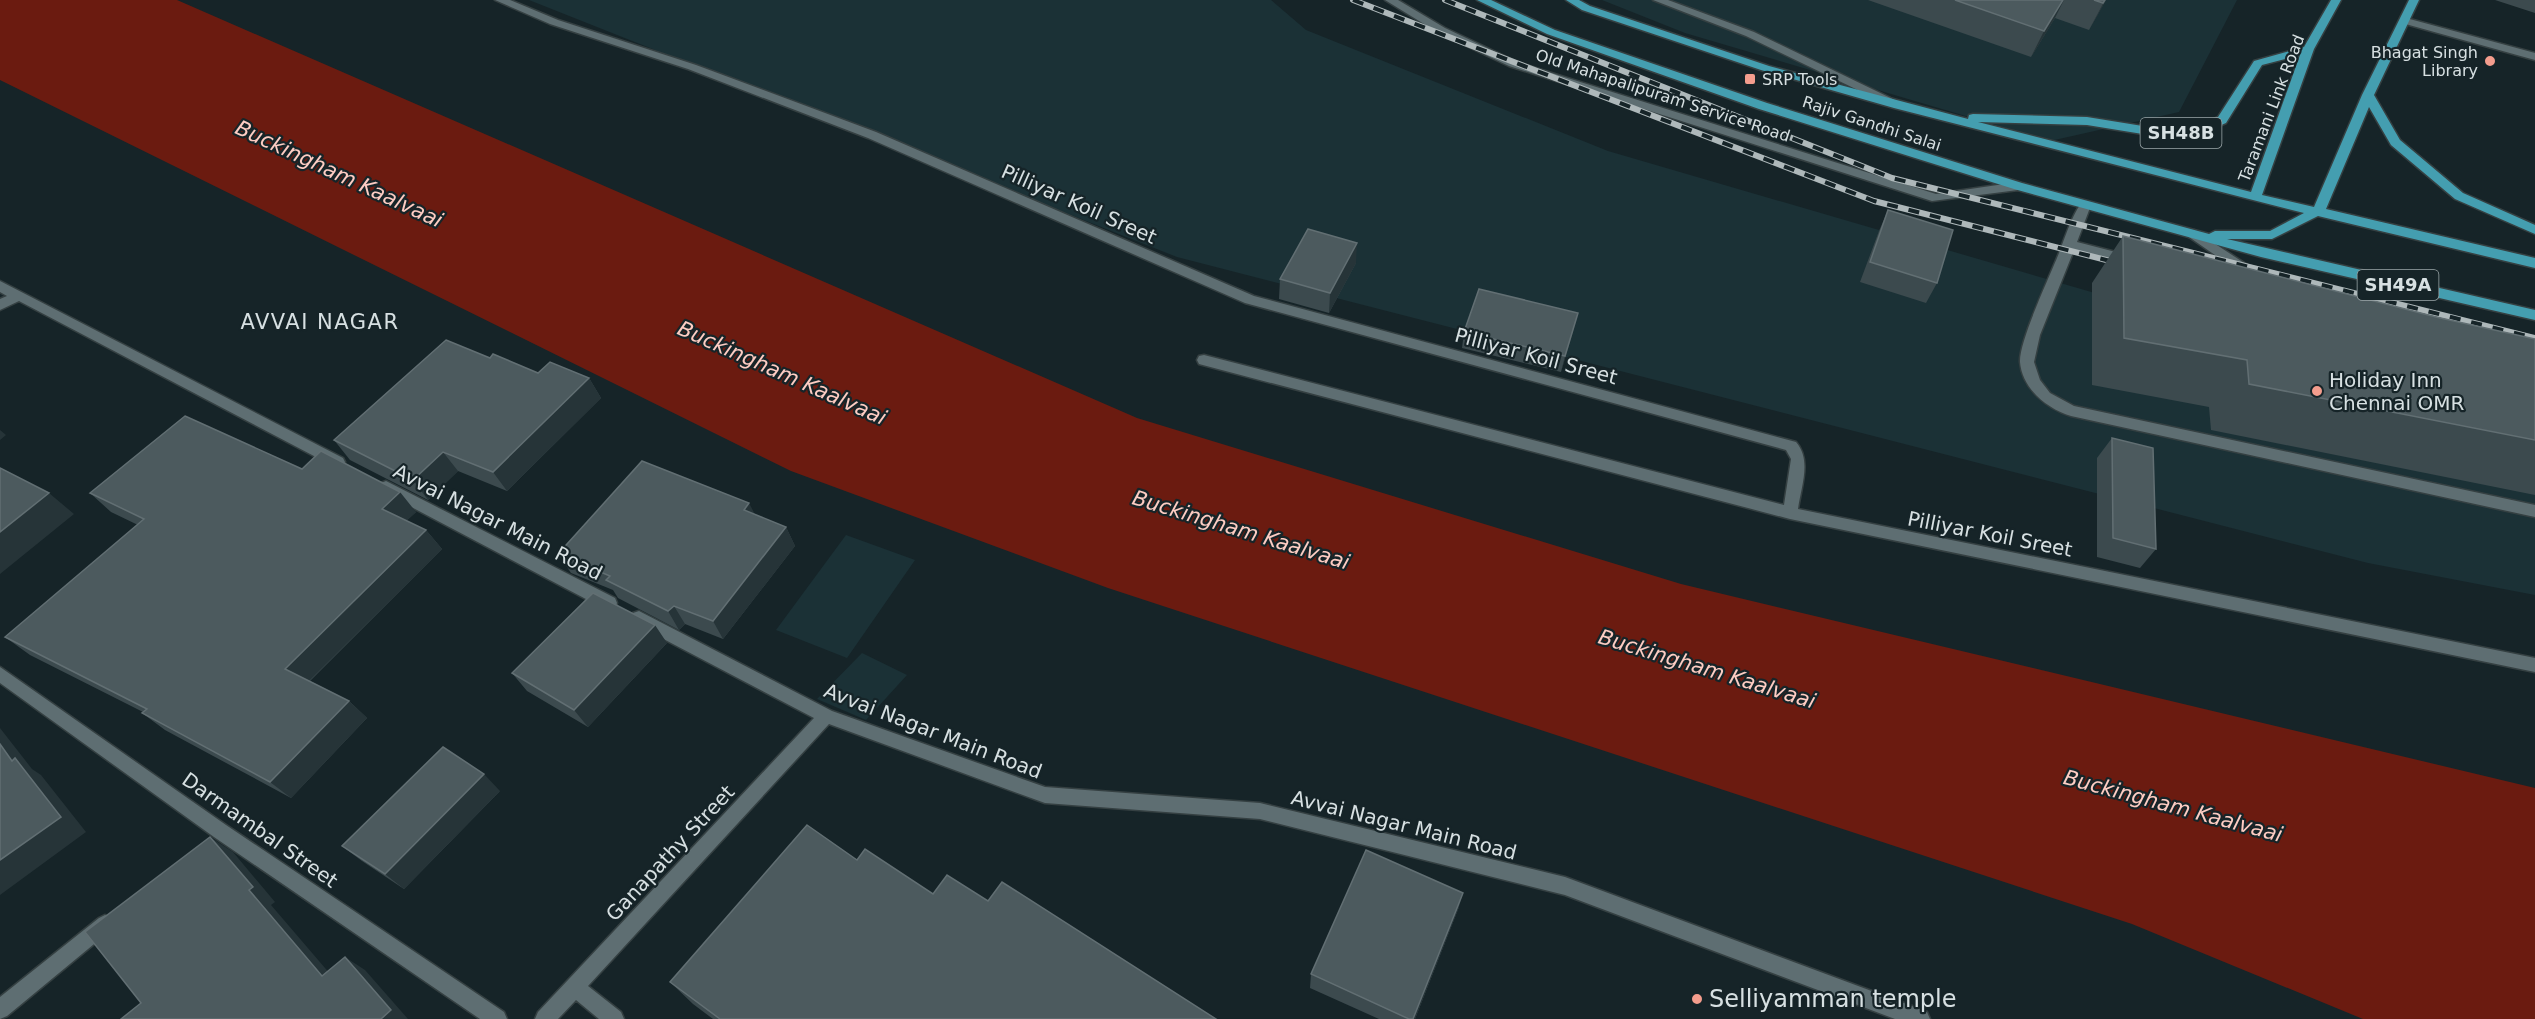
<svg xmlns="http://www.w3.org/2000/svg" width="2535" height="1019" viewBox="0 0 2535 1019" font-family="'DejaVu Sans',sans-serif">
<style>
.built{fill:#1b3136}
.water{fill:#6b1b10}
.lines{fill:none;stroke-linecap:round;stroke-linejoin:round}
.minor-casing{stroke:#354042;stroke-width:3}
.major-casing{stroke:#354042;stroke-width:3}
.minor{fill:#5e6e72;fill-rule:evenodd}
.major{fill:#449eb0;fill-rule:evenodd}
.rail-casing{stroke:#aeb8ba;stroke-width:6}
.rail{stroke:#162428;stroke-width:4;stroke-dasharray:11;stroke-linecap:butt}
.wall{fill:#3c4a4e}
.shaded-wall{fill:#263438}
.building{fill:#4c5a5e;stroke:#626f73;stroke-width:1.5}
.poi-dot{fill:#f49d8d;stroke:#162428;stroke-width:2}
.labels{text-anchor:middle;stroke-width:4.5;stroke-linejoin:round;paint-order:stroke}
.far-poi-label{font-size:16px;fill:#d7e0e2;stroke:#162428;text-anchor:end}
.far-street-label{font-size:16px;fill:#d7e0e2;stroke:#162428}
.shield{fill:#162428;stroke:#9da8aa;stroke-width:1.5}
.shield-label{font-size:18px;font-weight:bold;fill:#d7e0e2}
.street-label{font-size:20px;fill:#d7e0e2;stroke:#162428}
.poi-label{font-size:20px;fill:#d7e0e2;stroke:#162428;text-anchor:start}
.water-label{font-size:21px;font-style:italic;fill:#fecdc3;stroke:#162428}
.neighbourhood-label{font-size:21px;letter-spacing:1.5px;fill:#d7e0e2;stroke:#162428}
.near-poi-label{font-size:24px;fill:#d7e0e2;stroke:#162428;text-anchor:start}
</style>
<rect width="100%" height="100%" fill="#162428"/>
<path class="built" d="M529,0H1271L1306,30L1608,151L2441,394L2535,415V595L2368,563L1177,257Z
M1602,0H2237L2179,112L2050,141L1685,33Z
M846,535L915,560L847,658L776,630Z
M862,653L907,675L866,720L817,699Z"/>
<path class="water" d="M0,0H177L1137,418L1681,584L2535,788V1019H2363L2132,924L1108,588L791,471L0,80Z"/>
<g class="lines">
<defs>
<path id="minor" d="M495,0H510L558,20L696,65L876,132L1254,296L1796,442C1812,460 1801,487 1798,509L2535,658V672L1790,519L1199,364L1197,360L1199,356L1204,355L1784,505L1791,459L1786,450L1245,303L868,138L688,69L550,24Z
M1385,0H1398L1445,28L1517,62L1936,194L2018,182L2024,186L2018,190L1932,201L1509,66L1437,32Z
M1653,0H1668L1754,32L1903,104L1897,108L1893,107L1746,36Z
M2406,18L2535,53V60L2402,23L2400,21Z
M2085,201L2091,205L2077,242L2135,257L2136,260L2130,264L2074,250L2040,335L2034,362L2040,380L2050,393L2074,406L2535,505V517L2071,416C2048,409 2022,389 2020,362C2019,341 2050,276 2059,253C2063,243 2076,203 2085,201Z
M2194,230L2261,274L2263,277L2261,280H2251L2189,237L2188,234Z
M0,281L343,458L345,462L343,466H333L19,301L0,310V299L7,296L0,292Z
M386,481L615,598L617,603L615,608L609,610L603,608L381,491L379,487L381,483Z
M639,611L832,711L1045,787L1260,803L1565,877L1920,1009L1927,1012L1930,1019H1895L1565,895L1260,819L1045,803L829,724L588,986L621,1012L624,1019H599L576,1000L558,1019H535L538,1012L814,718L633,623L631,618L633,613Z
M0,667L226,825L504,1012L507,1019H480L214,837L0,683Z
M105,915L111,918L114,924L111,930L7,1016L0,1019V997L99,918Z"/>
<path id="major" d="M1477,0H1491L1555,30L1767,103L2022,183L2209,234L2215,231H2270L2304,213L1894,108L1761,70L1582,10L1566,0H1579L1590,6L1769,66L1968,119L1969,115L1973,114L2087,117L2155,128L2189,130L2218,117L2254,61L2304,47L2331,0H2341L2314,49L2262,195L2314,207L2362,95L2409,0H2419L2374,95L2400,140L2463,193L2535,225V234L2455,199L2391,145L2369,107L2326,209L2535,258V268L2318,216L2272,239H2227L2535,310V320L2261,257L2014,189L1759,109L1547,34ZM2300,55L2251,192L1978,122L2087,125L2155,136L2191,138L2226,123L2262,65Z"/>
</defs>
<use href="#minor" class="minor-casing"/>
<use href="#major" class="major-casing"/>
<use href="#minor" class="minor"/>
<use href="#major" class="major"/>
<defs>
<path id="rail" d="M1353,0L1874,201L2122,264
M1445,0L1892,178L2535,338"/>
</defs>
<use href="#rail" class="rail-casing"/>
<use href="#rail" class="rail"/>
</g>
<path class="wall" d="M1868,0H2106L2089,30L2055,18L2031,57Z
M2495,0H2535V13Z
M1888,210L1937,283L1926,303L1860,282L1879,231Z
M2123,236L2436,317L2535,339V495L2211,430L2209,407L2092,385V283Z
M1356,263L1329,313L1279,299L1280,279Z
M1578,313L1561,372L1462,348L1464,332Z
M490,358L538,373L589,378L601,398L507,491L458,471L428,500L350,460L334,440Z
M2112,438L2156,549L2140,568L2097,557V458Z
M302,469L416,512L406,521L426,530L442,549L310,681L349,701L367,718L291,798L165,730L142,713L143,712L30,655L5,637L138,525L111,512L90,493Z
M755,515L786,527L795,546L723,639L685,624L679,630L618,598L613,590L571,573L558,554Z
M667,643L588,727L527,691L512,673Z
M500,791L404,889L362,861L342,846Z
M857,860L933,894L988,901L1216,1019H713L693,1004L670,982Z
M1459,907L1415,1019H1379L1310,988L1311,974Z"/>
<path class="shaded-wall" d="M2063,0H2064L2055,18L2031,57L2044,31Z
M2105,0H2106L2089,30Z
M1357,243L1356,263L1329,313L1330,293Z
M1578,313L1574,329L1561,372L1565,356Z
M589,378L601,398L507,491L493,472Z
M0,430L6,435L0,440Z
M443,452L458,471L428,500L413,480Z
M400,492L416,512L398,529L382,509Z
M49,493L74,514L0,574V532Z
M749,503L759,522L744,510Z
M786,527L795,546L723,639L713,621Z
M426,530L442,549L304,686L285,669Z
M674,606L685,624L679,630L668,611Z
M655,625L667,643L588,727L574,710Z
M349,701L367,718L291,798L270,782Z
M0,728L32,769L41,775L86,832L0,895V860L12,761L0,744Z
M484,774L500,791L404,889L385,874Z
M210,837L233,852L275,902L271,905L343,989L322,976L249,890Z
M1463,893L1459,907L1415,1019H1413Z
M345,957L365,970L408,1019H381Z"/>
<path class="building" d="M1955,0H2063L2044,31Z
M2094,0H2105L2103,3Z
M1888,210L1953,230L1937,283L1870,262Z
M1308,229L1357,243L1330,293L1280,279Z
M2123,236L2436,317L2535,339V440L2249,384L2247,360L2124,338Z
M1479,289L1578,313L1565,356L1464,332Z
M446,340L490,358L493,354L538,373L550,362L589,378L493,472L443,452L413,480L334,440Z
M185,416L302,469L321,451L400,492L382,509L426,530L285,669L349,701L270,782L142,713L147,709L5,637L144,519L90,493Z
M2112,438L2153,448L2156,549L2113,538Z
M642,461L749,503L744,510L786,527L713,621L674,606L668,611L606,580L610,576L558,554Z
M0,468L49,493L0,532Z
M593,593L655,625L574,710L512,673Z
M0,744L12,761L15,758L61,817L0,860Z
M443,747L484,774L385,874L342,846Z
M807,825L857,860L865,849L933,894L947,875L988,901L1002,882L1216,1019H720L670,982Z
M210,837L253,887L249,890L322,976L345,957L391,1010L381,1019H121L141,1003L85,932Z
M1366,850L1463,893L1413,1019H1409L1311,974Z"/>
<g class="poi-dot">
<circle cx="2490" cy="61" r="6"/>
<rect x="1744" y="73" width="12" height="12" rx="3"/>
<circle cx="2317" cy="391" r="6"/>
<circle cx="1697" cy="999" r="6"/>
</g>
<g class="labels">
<g class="far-poi-label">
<text x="2478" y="58">Bhagat Singh<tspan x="2478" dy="18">Library</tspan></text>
<text x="1762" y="85" text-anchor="start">SRP Tools</text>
</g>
<g class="far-street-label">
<text transform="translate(1663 95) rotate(18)" y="6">Old Mahapalipuram Service Road</text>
<text transform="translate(2271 108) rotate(-69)" y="6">Taramani Link Road</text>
<text transform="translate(1872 123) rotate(18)" y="6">Rajiv Gandhi Salai</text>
</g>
<g class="shield">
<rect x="2140.5" y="118" width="81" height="30" rx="4.5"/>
<rect x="2357.5" y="270" width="81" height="30" rx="4.5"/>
</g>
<g class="shield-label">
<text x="2181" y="139">SH48B</text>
<text x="2398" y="291">SH49A</text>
</g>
<g class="street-label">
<text transform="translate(1079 204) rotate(24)" y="7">Pilliyar Koil Sreet</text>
<text transform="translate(1536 356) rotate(15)" y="7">Pilliyar Koil Sreet</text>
<text transform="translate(498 522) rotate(27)" y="7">Avvai Nagar Main Road</text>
<text transform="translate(1990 534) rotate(11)" y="7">Pilliyar Koil Sreet</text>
<text transform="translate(933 731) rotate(21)" y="7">Avvai Nagar Main Road</text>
<text transform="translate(1404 825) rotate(14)" y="7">Avvai Nagar Main Road</text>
<text transform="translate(260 830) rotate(35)" y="7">Darmambal Street</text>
<text transform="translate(670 853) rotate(-47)" y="7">Ganapathy Street</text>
</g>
<g class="poi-label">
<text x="2329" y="387">Holiday Inn<tspan x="2329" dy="23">Chennai OMR</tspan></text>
</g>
<g class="water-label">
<text transform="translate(339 174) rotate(25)" y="7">Buckingham Kaalvaai</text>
<text transform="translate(782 373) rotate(24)" y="7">Buckingham Kaalvaai</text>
<text transform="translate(1241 530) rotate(17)" y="7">Buckingham Kaalvaai</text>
<text transform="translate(1707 669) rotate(17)" y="7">Buckingham Kaalvaai</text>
<text transform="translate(2173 806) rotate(15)" y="7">Buckingham Kaalvaai</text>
</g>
<g class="neighbourhood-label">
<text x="320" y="329">AVVAI NAGAR</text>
</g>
<g class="near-poi-label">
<text x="1709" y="1007">Selliyamman temple</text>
</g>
</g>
</svg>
